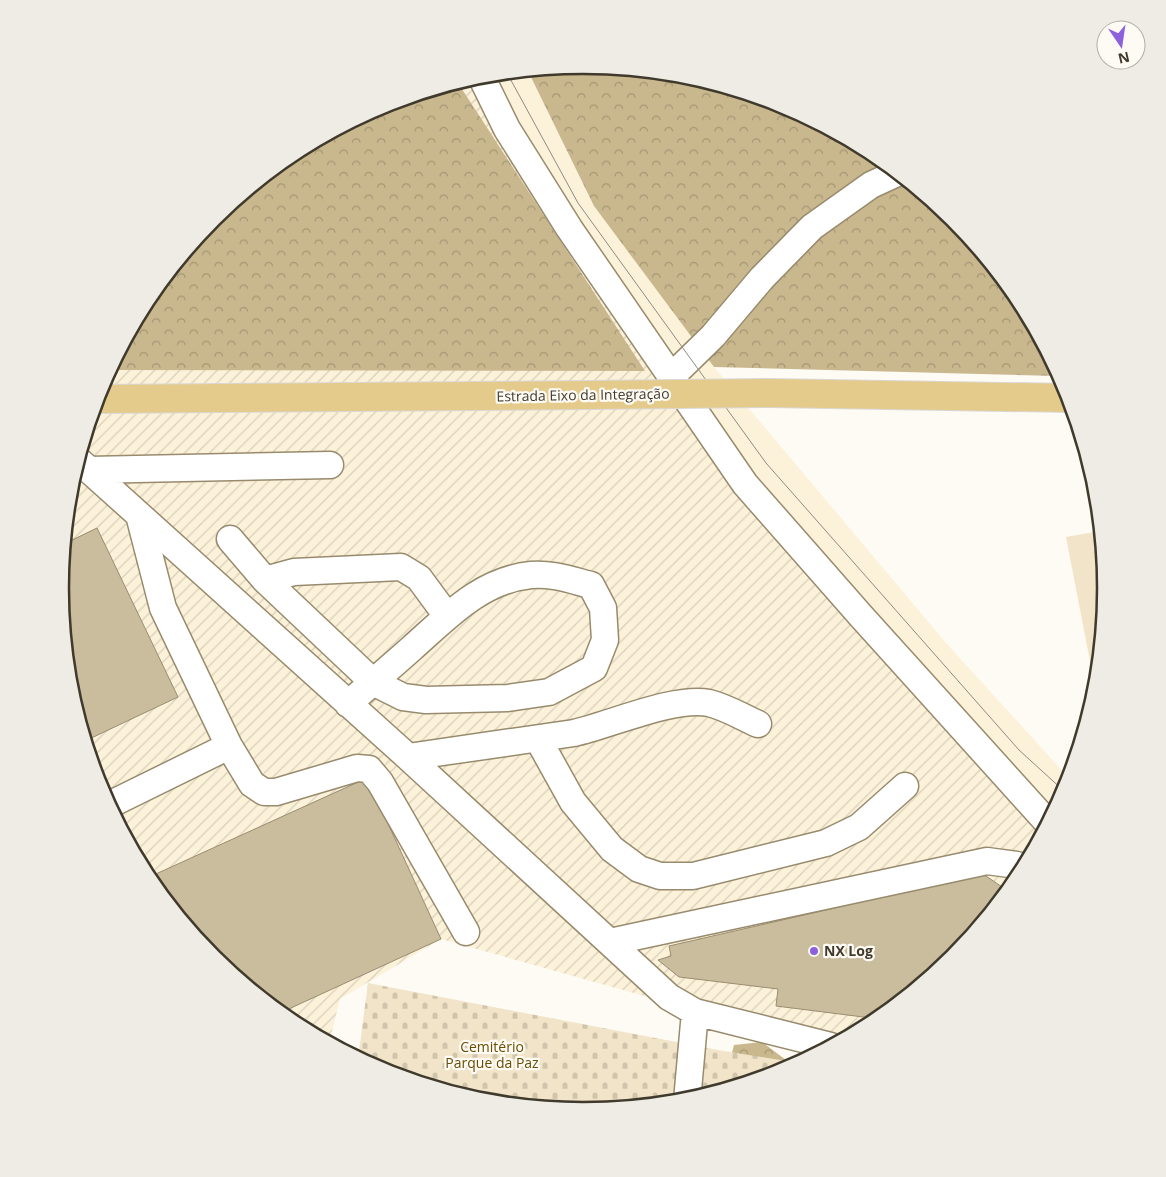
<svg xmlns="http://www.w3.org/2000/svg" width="1166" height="1177" viewBox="0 0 1166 1177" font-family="'Open Sans',sans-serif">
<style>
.built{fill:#fcf2da}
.industrial{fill:url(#industrial-furrows)}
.forest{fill:url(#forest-crowns)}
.cemetery{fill:url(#cemetery-stones)}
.pitch{fill:#f1e4c8}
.building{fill:#cabd9e;stroke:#9a8c6f}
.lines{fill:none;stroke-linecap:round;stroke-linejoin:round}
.minor-casing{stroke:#988b6d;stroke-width:29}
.major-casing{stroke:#d9d8d5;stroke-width:30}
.minor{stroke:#fff;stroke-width:26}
.major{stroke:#e5cb8b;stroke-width:28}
.tram{stroke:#8f8a80;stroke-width:1}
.major-bridge-casing{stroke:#d9d8d5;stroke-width:30;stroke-linecap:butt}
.major-bridge{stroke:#e5cb8b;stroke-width:28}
.poi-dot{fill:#8c61dc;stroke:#fefbf5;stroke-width:2}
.labels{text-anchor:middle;stroke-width:4.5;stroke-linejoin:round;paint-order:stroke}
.street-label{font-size:14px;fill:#403a2d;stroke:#fefbf5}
.poi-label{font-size:14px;font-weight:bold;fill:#403a2d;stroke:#fefbf5;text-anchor:start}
.park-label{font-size:14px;fill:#684e04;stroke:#fefbf5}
.rim{fill:none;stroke:#403a2d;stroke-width:2.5}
</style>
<defs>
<pattern id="industrial-furrows" width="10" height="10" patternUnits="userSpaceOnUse" patternTransform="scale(1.25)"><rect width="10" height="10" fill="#fcf2da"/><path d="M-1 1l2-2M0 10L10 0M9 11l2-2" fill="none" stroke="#d9d0bb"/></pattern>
<pattern id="forest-crowns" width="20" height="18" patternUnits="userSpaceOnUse" patternTransform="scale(1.25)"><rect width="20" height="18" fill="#c9b78e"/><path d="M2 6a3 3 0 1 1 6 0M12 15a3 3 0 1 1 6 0" fill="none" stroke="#a59674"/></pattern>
<pattern id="cemetery-stones" width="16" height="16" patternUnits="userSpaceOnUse" patternTransform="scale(1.25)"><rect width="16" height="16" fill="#f1e4c8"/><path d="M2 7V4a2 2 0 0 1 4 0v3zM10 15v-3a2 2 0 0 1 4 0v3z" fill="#d0c4ac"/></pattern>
</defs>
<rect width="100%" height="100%" fill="#fefbf5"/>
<path class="built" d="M528,71L594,206L714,367L947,644L1069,778L1066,789L1055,810L862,601L734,450L603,257L537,153L495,74Z"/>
<path class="industrial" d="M477,77L743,487L1051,818L1018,879L953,959L873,1024L843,1040L687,1008L441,939L340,999L329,1043L292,1023L213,958L148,879L100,788L70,690L60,589L70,486L100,388L148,298L213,218L293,153L383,105Z"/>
<path class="forest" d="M583,66L685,76L783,105L874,154L953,219L1018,298L1059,376L714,367L594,206L528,71Z
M458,83L645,371L109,370L148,298L213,218L293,153L383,105Z
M762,1042L794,1066L783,1072L728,1068L734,1045Z"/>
<path class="cemetery" d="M368,983L718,1050L799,1063L783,1072L685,1102L583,1111L481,1101L383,1072L358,1059Z"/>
<path class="pitch" d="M1100,531L1106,589L1096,692L1066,537Z"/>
<path class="building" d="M97,528L178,697L85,741L70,690L60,589L64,544Z
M367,778L441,939L280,1013L213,958L147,878Z
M983,874L1008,891L953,959L879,1019L776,1006L778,989L679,977L658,960L671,956L669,946Z"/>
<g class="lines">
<defs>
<path id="minor" d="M481,76L507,129L569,228L745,484L861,616L1048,823
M671,377L713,336L762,278L812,227L871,185L897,173
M78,460L408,757L669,997L695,1012L831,1046
M89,470L330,465
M139,515L163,608L229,746L252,784L264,792H276L357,768L369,769L380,782L466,932
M230,539L265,580L373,682L403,697L426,700L508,698L549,692L594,668L605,640L603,608L591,585C571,580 551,573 531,575C481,580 447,617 412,648C391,667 369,685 348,704
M265,580L294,572L401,567L419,578L447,616
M538,739L573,802L612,849L639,869L660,876H693L826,843L859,827L905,786
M408,757L574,733C610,725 674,696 709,703C726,707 742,717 758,724
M109,805L229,746
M610,942L987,861L1017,865L1023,870
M687,1101L695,1012"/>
<path id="major" d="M769,393L1069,398
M97,399L590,395"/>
</defs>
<use href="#minor" class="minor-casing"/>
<use href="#major" class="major-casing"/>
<use href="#minor" class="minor"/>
<use href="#major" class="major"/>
<path class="tram" d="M507,73L578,203L766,463L1019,750L1065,792"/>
<defs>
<path id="major-bridge" d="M590,395L769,393"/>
</defs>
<use href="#major-bridge" class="major-bridge-casing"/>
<use href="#major-bridge" class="major-bridge"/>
</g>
<circle class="poi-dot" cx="814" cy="951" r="5"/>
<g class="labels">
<g class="street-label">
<text transform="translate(583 395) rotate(-1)" y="5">Estrada Eixo da Integração</text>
</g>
<g class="poi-label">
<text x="824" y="956">NX Log</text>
</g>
<g class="park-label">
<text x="492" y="1052">Cemitério<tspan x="492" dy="16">Parque da Paz</tspan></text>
</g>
</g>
<path d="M0 0H1166V1177H0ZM69 588a514 514 0 1 1 1028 0a514 514 0 1 1-1028 0Z" fill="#efece5" fill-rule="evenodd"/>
<path class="rim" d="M69 588a514 514 0 1 1 1028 0a514 514 0 1 1-1028 0Z"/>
<g transform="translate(1121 45) rotate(167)"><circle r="24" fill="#fefbf5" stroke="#b2aea5"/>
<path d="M0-4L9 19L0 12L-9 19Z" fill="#8c61dc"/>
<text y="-8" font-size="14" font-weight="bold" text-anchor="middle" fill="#403a2d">N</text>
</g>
</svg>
